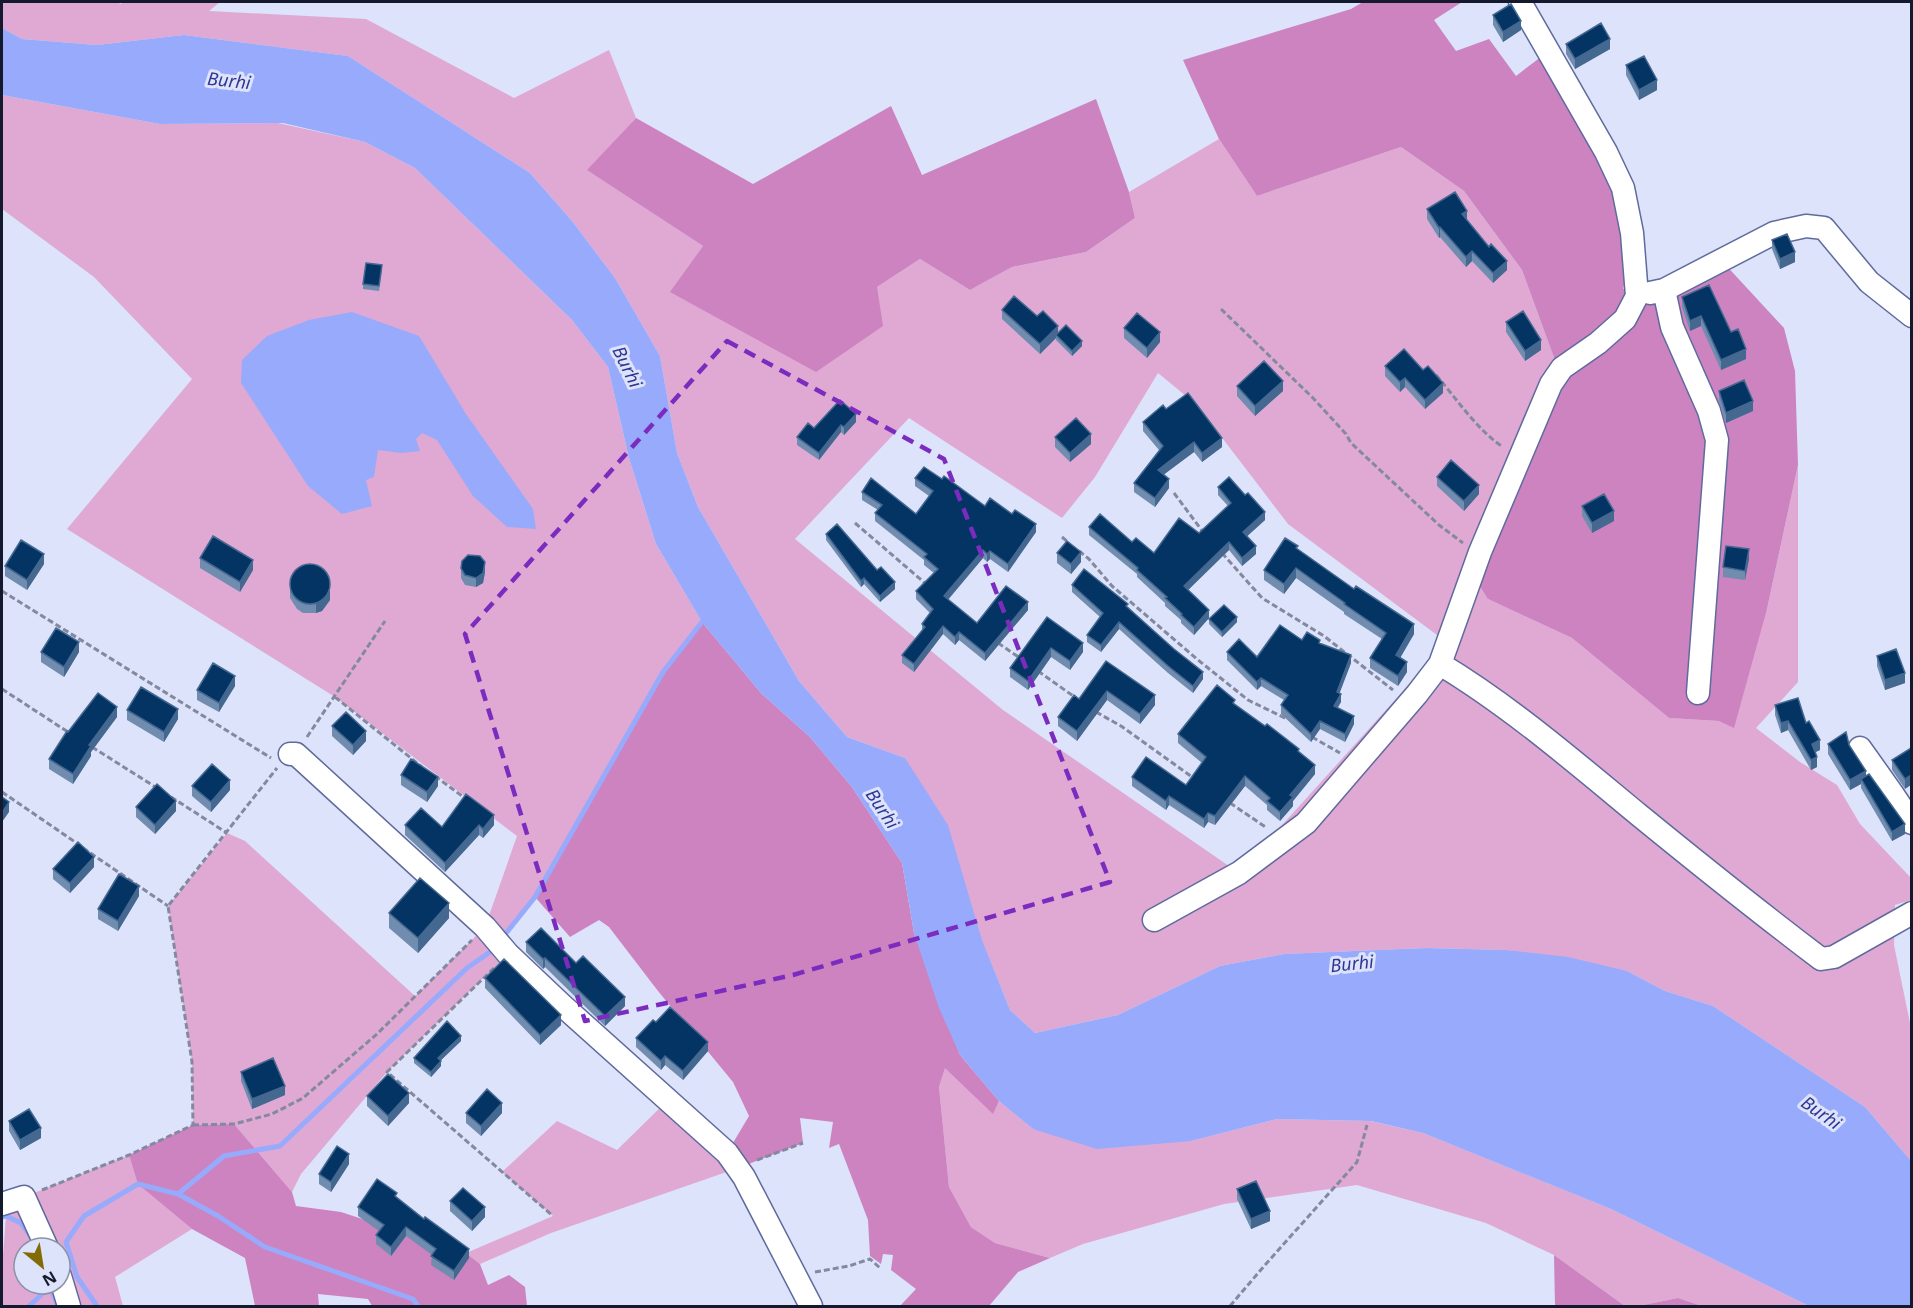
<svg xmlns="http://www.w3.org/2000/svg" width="1913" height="1308" viewBox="0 0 1913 1308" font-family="'Noto Sans',sans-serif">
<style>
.green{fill:#dfa9d4;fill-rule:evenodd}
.forest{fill:#cd83c0}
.water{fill:#97aafc}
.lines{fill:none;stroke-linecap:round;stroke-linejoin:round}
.stream{stroke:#97aafc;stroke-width:5}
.street-casing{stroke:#5f6a9d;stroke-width:25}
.path{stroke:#83899f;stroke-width:3;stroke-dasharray:6 3;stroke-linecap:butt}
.street{stroke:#fff;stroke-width:22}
.wall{fill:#708cae}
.shaded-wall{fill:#456890}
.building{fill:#043463;stroke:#456890;stroke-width:1.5}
.marked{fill:none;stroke:#7b2cbf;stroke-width:4.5;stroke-dasharray:12 8;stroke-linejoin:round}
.labels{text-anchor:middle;stroke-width:6;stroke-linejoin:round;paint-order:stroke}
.water-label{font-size:18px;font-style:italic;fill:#2e3592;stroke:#dce3fa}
</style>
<rect width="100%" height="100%" fill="#dce3fa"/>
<path class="green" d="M2,2H116L121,4L123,2H220L209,11L366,19L514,98L609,50L636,118L588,170L703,246L671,292L877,287L920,259L970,290L1012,267L1086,252L1135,218L1129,192L1219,139L1257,196L1401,147L1464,191L1522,270L1556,363L1488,599L1572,638L1669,718L1719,721L1767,609L1798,465V682L1756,728L1800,762L1837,785L1860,824L1911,878V900L1895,905L1894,945L1911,1028V1161L1865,1107L1713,1006L1665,991L1627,971L1506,950L1426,948L1284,954L1220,966L1118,1015L1035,1033L1010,1010L982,941L905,758L847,737L799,681L698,507L677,453L660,356L615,278L572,221L530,173L348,56L184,35L97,45L22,39L2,28ZM1158,373L1197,405L1288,524L1441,638L1428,660L1403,691L1239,873L1003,710L795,539L909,418L1062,518L1095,477Z
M2,95L160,124L278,123L365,142L415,168L572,320L608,367L629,458L656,544L702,622L663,672L535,897L507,932L508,954L387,1072L301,1174L292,1192L234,1124L193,1125L192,1062L168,906L227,833L245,841L415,996L485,927L517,836L335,697L67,529L192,379L94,277L2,209Z
M945,1067L993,1113L999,1101L1033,1129L1191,1141L1277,1119L1370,1121L1423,1133L1611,1209L1809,1306H1702L1678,1298L1638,1306H1625L1554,1255L1486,1223L1357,1185L1224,1204L1083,1244L1050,1258L995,1243L971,1227L949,1187L939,1087Z
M668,1100L738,1168L551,1233L480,1264L466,1253L553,1216L502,1172L557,1121L617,1150Z
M129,1155L139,1184L192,1229L115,1277L123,1306H2V1269L6,1216L24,1197ZM24,1248H60V1284H24Z"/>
<path class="forest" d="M1363,2H1462L1434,20L1456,51L1489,39L1516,76L1546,53L1612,166L1627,272L1623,289L1660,281L1722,261L1784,328L1795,371L1798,465L1767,609L1734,728L1719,721L1669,718L1572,638L1488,599L1468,567L1556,363L1522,270L1464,191L1401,147L1257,196L1219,139L1183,60L1351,9Z
M1096,99L1129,192L1135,218L1086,252L1012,267L970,290L920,259L877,287L883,326L816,372L670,292L703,246L587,170L636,118L753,184L891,106L922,175Z
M702,622L761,693L810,737L852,787L902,863L914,933L960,1055L999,1101L993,1114L945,1068L939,1087L949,1187L971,1227L995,1243L1050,1258L1018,1272L989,1306H900L916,1289L891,1270L893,1255L883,1254L881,1264L870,1256L868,1220L839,1144L829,1148L833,1122L800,1118L803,1143L738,1168L727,1153L749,1116L733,1082L658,991L609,927L599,920L570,937L535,897L663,672Z
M234,1124L292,1192L296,1206L341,1212L466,1253L480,1264L488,1285L509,1275L525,1287L527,1306H372L368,1299L318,1294L319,1306H255L245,1258L192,1229L138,1184L129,1155L193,1125Z
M1554,1255L1625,1306H1555Z
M1678,1298L1702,1306H1638Z"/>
<path class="water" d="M2,28L22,39L97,45L184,35L348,56L530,173L572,221L615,278L660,356L677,453L698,507L799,681L847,737L905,758L948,825L982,940L1010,1010L1035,1033L1118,1015L1220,966L1284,954L1426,948L1506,950L1568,957L1627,971L1665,991L1713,1006L1865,1107L1911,1161V1306H1809L1611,1209L1423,1133L1371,1121L1277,1119L1191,1141L1097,1149L1033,1129L999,1101L960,1055L939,1008L914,933L902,863L852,787L810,737L761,693L702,622L656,544L629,458L608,367L572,320L415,168L365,142L283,123L160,124L2,95Z
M352,312L419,336L466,414L533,509L536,529L507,527L473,496L437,440L422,433L416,439L420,451L401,453L378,450L374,477L366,480L372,506L342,514L308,486L241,383L242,360L267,336L309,320Z"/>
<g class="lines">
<path class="stream" d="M507,932L535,897L663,672L702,622L708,619
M2,1217L6,1216L21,1223L29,1234
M49,1284L58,1306
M29,1306L50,1287
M97,1306L77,1277L66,1242L84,1216L138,1184L178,1194
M418,1306L413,1299L265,1247L218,1216L178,1194L224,1156L280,1146L467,968L490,952"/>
<defs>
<path id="street" d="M1664,290L1672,327L1709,411L1717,440L1698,693
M1650,293L1664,290L1774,233L1806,226L1824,228L1869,282L1912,316
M1440,664C1510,706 1576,763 1639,815C1699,864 1759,912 1821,959L1834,957L1912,913
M1860,748L1892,793L1912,823
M290,754H296L485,927L508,954L563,1006L727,1153L744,1177L811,1306
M1154,920L1239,873L1306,823L1417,694L1440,664L1480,552L1551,384L1562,368L1598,343L1625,319L1637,296L1632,233L1623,188L1606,152L1520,2
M2,1204L24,1197L47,1248
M60,1276L69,1306"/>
</defs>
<use href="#street" class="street-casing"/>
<path class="path" d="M1221,309L1313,398L1346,434L1351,443L1439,525L1463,543
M1436,375C1456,398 1478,431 1503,447
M1174,493L1203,532
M855,523L926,584
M1062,537L1069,543
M1079,551L1089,559L1112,586L1198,660L1248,700L1287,719
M1222,553L1262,598L1324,636L1393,690
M2,591L271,758
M998,643L1020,658
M1038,671L1076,698
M2,689L71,734
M335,697L422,767
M1096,712L1121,726L1195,779
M307,737L385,621
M1312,737L1340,753
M92,747L157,788
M435,776L466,799
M2,792L78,844
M171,797L227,833
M1230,803L1267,828
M83,848L168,906
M494,968L387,1072L553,1216
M193,1125L234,1124L272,1114L303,1098L377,1034L472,940
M757,1160L803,1143
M42,1190L129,1155L193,1125L192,1062L168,906L277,768
M815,1272L849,1266L870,1259L880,1268
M1230,1306L1265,1265L1357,1162L1367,1125"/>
<use href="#street" class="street"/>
</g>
<path class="wall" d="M1493,15L1521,30L1503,42L1493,25Z
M1566,44L1610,49L1575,69L1566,54Z
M1626,65L1657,90L1639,100L1626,75Z
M1427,209L1467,220L1507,270L1493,283L1472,261L1466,267L1440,237L1439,238L1427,219Z
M1772,240L1795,262L1780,269L1772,249Z
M382,270L379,291L363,289V284Z
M1682,297L1746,359L1721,370L1701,326L1690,331L1682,307Z
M1002,310L1037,316L1058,333L1082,346L1072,356L1056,340V338L1040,354L1002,319Z
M1506,322L1541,350L1525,361L1506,332Z
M1124,328L1160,342L1147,358L1124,338Z
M1385,366L1443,393L1425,409L1405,387L1400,392L1385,376Z
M1237,386L1283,391L1255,416L1237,396Z
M1719,391L1753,411L1726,423L1719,401Z
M1166,409L1222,447L1202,462L1194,452L1164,474L1169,488L1155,507L1134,492V483L1159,450L1143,431V422Z
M856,422L844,435L841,432L819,460L797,445V437L814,428Z
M1055,437L1091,444L1070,462L1055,447Z
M1437,477L1479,494L1464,511L1437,486Z
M915,478L942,479L985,506L1036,532L1008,572L990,559L987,562L983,558L948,600L977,623L1028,610L985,661L959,640L955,645L943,634L914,672L902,663V655L922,631V624L930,613L916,599V591L934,573L924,565V560L875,521V513L878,510L862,500V492L916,514L929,496L915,486Z
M1218,487L1265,520L1247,536L1256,554L1242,566L1229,550L1188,590L1209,618L1194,635L1181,623V620L1165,606V603L1137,577V574L1089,535V527L1132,542L1154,553L1199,533L1228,506L1218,495Z
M1582,506L1614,521L1592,533L1582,516Z
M826,534L877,570L895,589L880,602L864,584L861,587L826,540Z
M1298,549L1414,634L1400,658L1407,672L1398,686L1370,668V658L1382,639L1344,614V612L1296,578L1284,594L1264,580V570Z
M1057,553L1081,562L1071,574L1057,563Z
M200,558L253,570L240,592L200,568Z
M1749,559L1745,580L1723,577V567Z
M44,564L27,590L5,576V566Z
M461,568L485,572L483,583L476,587L465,585L461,578Z
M1072,585L1128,607L1203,679L1193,693L1168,673L1119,629L1101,652L1087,642V635L1100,617L1072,592Z
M290,588L330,600L322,611L316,613H303L297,609L290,598Z
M1047,617L1083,652L1070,670L1051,657L1028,690L1010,677V668Z
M1209,619L1237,622L1222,637L1209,624Z
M1302,640L1320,643L1351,663L1339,693L1341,702L1337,708L1354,724L1345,742L1320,729L1311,742L1281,714V705L1284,700L1261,686L1257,690L1227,660V652L1257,657Z
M41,652H79L64,677L41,662Z
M1877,656L1905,683L1885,690L1877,666Z
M1106,661L1155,705L1140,724L1107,700L1077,741L1058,726V717L1079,699Z
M235,686L219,712L197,700V690Z
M1235,705L1299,752L1315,774L1293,801V806L1280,821L1267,810V805L1245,786L1215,825L1208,822L1204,828L1169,805L1166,810L1132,786V777L1186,785L1202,763L1178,743V734Z
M1775,705L1806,723L1820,750L1815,752L1817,767L1811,770L1788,730L1781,733L1775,715Z
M127,710L178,719L164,742L127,720Z
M117,717L91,752V756L73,784L49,769V759L68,732Z
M332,726L366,741L353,755L332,736Z
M1828,744L1849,745L1866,775L1905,834L1892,841L1861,788V784L1850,790L1828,754Z
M1911,748L1905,789L1892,770V760Z
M401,775L438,786L427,802L401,785Z
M192,786L230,790L211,812L192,796Z
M136,807L176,811L155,834L136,817Z
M405,825L442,827L494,825L483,838L479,835L445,872L405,835Z
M94,867L70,893L53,879V869Z
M139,896L118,931L98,919V909Z
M389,913L449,918L418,953L389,928Z
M526,942L576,963L625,1006L605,1026L545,967L543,969L526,952Z
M485,978L561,1025L540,1045L485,988Z
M656,1022L708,1051L683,1080L665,1065L661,1070L636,1047V1038Z
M461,1041L441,1060V1066L431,1077L414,1063V1058Z
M241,1072L285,1095L252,1109L241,1081Z
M367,1096L409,1103L388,1126L367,1106Z
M466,1113H502L481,1136L466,1123Z
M9,1121L41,1138L20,1150L9,1131Z
M349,1164L331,1192L319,1184V1174Z
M1237,1189L1270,1221L1251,1229L1237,1199Z
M397,1198L469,1258L454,1280L431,1265L432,1255L406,1236L391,1256L376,1244V1235L379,1231L358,1216V1207Z
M450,1201L485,1217L472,1231L450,1211Z"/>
<path class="shaded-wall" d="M1521,21V30L1503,42V32Z
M1610,39V49L1575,69V59Z
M1657,80V90L1639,100V90Z
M1467,211V221L1462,214Z
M1440,227V237L1439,238V228Z
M1472,251V261L1466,267V257Z
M1795,252V262L1780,269V259Z
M1507,261V270L1493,283V273Z
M1701,316V326L1690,331V321Z
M1058,326V336L1056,335V338L1040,354V344Z
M1160,332V342L1147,358V348Z
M1541,340V350L1525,361V351Z
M1082,341V346L1072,356V351Z
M1746,349V359L1721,370V360Z
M1405,378V387L1400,392V382Z
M1283,381V391L1255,416V406Z
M1443,383V393L1425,409V400Z
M1753,401V411L1726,423V413Z
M856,414V422L844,435V427Z
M841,425V432L819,460V453Z
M1091,434V444L1070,462V453Z
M1222,438V447L1202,462V453Z
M1194,442V452L1158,479V470Z
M1169,479V488L1155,507V498Z
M1479,485V494L1464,511V501Z
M1614,511V521L1592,533V523Z
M1265,512V520L1243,540V532Z
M1036,524V532L1008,572V564Z
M1229,542V550L1184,594V586Z
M1256,546V554L1242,566V558Z
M1749,549V559L1745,580V571Z
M983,550V558L944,604V596Z
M990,551V559L987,562V554Z
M1081,552V562L1071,574V564Z
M44,554V564L27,590V580Z
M253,560V570L240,592V582Z
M485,562V572L483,583L476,587V578Z
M1296,568V578L1284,594V584Z
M864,578V584L861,587V581Z
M895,582V589L880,602V596Z
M330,590V600L322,611L316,613V604Z
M1028,602V610L985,661V653Z
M1209,610V618L1194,635V627Z
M1237,617V622L1222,637V632Z
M1119,622V629L1101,652V645Z
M1414,624V634L1396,665V655Z
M943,626V634L914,672V664Z
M959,632V640L955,645V637Z
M79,642V652L64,677V667Z
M1083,643V652L1070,670V661Z
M1051,648V657L1028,690V681Z
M1351,655V663L1337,700V692Z
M1407,662V672L1398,686V676Z
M1203,672V679L1193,693V686Z
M1905,673V683L1885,690V680Z
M235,676V686L219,712V703Z
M1261,678V686L1257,690V682Z
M1107,691V700L1077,741V731Z
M1341,694V702L1334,714V706Z
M1155,695V705L1140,724V714Z
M117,707V717L91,752V756L73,784V774L89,745Z
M178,709V719L164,742V732Z
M1354,716V724L1345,742V734Z
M1320,721V729L1311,742V734Z
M1788,721V730L1781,733V723Z
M366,731V741L353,755V745Z
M1820,740V750L1812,754V744Z
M1817,757V767L1811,770V760Z
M1315,765V774L1293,801V806L1280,821V812L1290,795Z
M1866,771V780L1861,779V784L1850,790V780Z
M1911,775V785L1905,789V779Z
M1245,776V786L1215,825V816Z
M438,777V786L427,802V792Z
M230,780V790L211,812V802Z
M1169,796V805L1166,810V801Z
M176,801V811L155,834V825Z
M9,802V812L2,822V813Z
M1208,813V822L1204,828V819Z
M494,815V825L483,838V829Z
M1905,824V834L1892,841V832Z
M479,825V835L445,872V863Z
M94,857V867L70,893V883Z
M139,886V896L118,931V921Z
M449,903V918L418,953V938Z
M545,958V967L543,969V959Z
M625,997V1006L605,1026V1016Z
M561,1015V1025L540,1045V1035Z
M461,1036V1041L438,1063V1058Z
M708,1042V1051L683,1080V1071Z
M665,1056V1065L661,1070V1061Z
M441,1061V1066L431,1077V1072Z
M285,1086V1095L252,1109V1099Z
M409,1093V1103L388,1126V1116Z
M502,1103V1113L481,1136V1126Z
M41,1128V1138L20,1150V1140Z
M349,1154V1164L331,1192V1182Z
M485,1207V1217L472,1231V1221Z
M1270,1211V1221L1251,1229V1219Z
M406,1227V1236L391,1256V1247Z
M469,1249V1258L454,1280V1271Z"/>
<path class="building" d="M1511,4L1521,21L1503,32L1493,15Z
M1601,23L1610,39L1575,59L1566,44Z
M1644,56L1657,80L1639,90L1626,65Z
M1455,192L1467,211L1462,214L1489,247L1491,244L1507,261L1493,273L1472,251L1466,257L1440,227L1439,228L1427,209Z
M1787,234L1795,252L1780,259L1772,240Z
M366,263L382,265L379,286L363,284Z
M1709,285L1731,332L1738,329L1746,349L1721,360L1701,316L1690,321L1682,297Z
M1014,296L1037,316L1043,311L1058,326L1040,344L1002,310Z
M1523,311L1541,340L1525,351L1506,322Z
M1137,313L1160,332L1147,348L1124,328Z
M1066,325L1082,341L1072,351L1056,335Z
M1404,349L1423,370L1428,366L1443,383L1425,400L1405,378L1400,382L1385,366Z
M1264,361L1283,381L1255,406L1237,386Z
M1744,380L1753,401L1726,413L1719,391Z
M1188,393L1222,438L1202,453L1194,442L1158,470L1169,479L1155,498L1134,483L1163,446L1143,422L1163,405L1166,409Z
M840,400L856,414L844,427L841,425L819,453L797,437L808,423L814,428Z
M1076,418L1091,434L1070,453L1055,437Z
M1451,460L1479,485L1464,501L1437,477Z
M924,467L942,479L944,476L985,506L990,498L1012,514L1015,510L1036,524L1008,564L990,551L987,554L983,550L944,596L977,623L1006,586L1028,602L985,653L959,632L955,637L943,626L914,664L902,655L925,627L922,624L933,609L916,591L938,569L924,557L927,554L875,513L882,505L862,492L871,478L916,514L933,491L915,478Z
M1229,477L1245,495L1248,493L1265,512L1243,532L1256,546L1242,558L1229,542L1184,586L1209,610L1194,627L1181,615L1182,614L1165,598L1167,597L1137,570L1138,568L1089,527L1100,514L1132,542L1136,538L1154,553L1179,518L1199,533L1231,503L1218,487Z
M1604,494L1614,511L1592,523L1582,506Z
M837,524L877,570L881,567L895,582L880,596L864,578L861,581L826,534Z
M213,536L253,560L240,582L200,558Z
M1285,538L1298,546L1296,548L1354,589L1356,586L1414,624L1396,655L1407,662L1398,676L1370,658L1386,633L1344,604L1345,603L1296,568L1284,584L1264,570Z
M21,540L44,554L27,580L5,566Z
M1067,541L1081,552L1071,564L1057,553Z
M1726,546L1749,549L1745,571L1723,567Z
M468,555L480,556L485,562L483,573L476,578L465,575L461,568L462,561Z
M290 584a20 20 0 1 1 40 0a20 20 0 1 1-40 0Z
M1084,569L1128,604L1126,606L1174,649L1203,672L1193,686L1168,666L1119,622L1101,645L1087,635L1103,613L1072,585Z
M1224,605L1237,617L1222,632L1209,619Z
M1047,617L1083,643L1070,661L1051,648L1028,681L1010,668Z
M1280,625L1302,640L1307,632L1320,640L1319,643L1351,655L1337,692L1341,694L1334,706L1354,716L1345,734L1320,721L1311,734L1281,705L1288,695L1261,678L1257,682L1227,652L1239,639L1257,657Z
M56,628L79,642L64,667L41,652Z
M1896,649L1905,673L1885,680L1877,656Z
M1106,661L1155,695L1140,714L1107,691L1077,731L1058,717L1074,695L1079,699Z
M213,663L235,676L219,703L197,690Z
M1217,685L1235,700L1233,703L1265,726L1267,724L1299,749L1298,751L1315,765L1290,795L1293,797L1280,812L1267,801L1270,798L1245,776L1215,816L1208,813L1204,819L1169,796L1166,801L1132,777L1146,757L1186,785L1206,757L1178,734Z
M141,687L178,709L164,732L127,710Z
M98,693L117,707L89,745L91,746L73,774L49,759L67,731L68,732Z
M1798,698L1806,723L1809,721L1820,740L1812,744L1817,757L1811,760L1788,721L1781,723L1775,705Z
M346,712L366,731L353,745L332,726Z
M1846,732L1849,745L1866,771L1850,780L1828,744Z
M1911,748V775L1905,779L1892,760Z
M411,759L438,777L427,792L401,775Z
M212,764L230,780L211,802L192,786Z
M1869,774L1905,824L1892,832L1861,779Z
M157,784L176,801L155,825L136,807Z
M466,794L494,815L483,829L479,825L445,863L405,825L421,808L442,827Z
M2,797L9,802L2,813Z
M78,842L94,857L70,883L53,869Z
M119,874L139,886L118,921L98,909Z
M420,878L449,903L418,938L389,913Z
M541,928L576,963L583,956L625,997L605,1016L545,958L543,959L526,942Z
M504,959L561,1015L540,1035L485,978Z
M670,1007L708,1042L683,1071L665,1056L661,1061L636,1038L653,1020L656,1022Z
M447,1021L461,1036L438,1058L441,1061L431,1072L414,1058Z
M273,1058L285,1086L252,1099L241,1072Z
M388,1074L409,1093L388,1116L367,1096Z
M487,1089L502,1103L481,1126L466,1113Z
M29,1109L41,1128L20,1140L9,1121Z
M337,1146L349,1154L331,1182L319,1174Z
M377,1179L397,1193L395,1196L424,1219L425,1217L469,1249L454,1271L431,1256L436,1249L406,1227L391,1247L376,1235L384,1225L358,1207Z
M1256,1181L1270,1211L1251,1219L1237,1189Z
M463,1188L485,1207L472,1221L450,1201Z"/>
<path class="marked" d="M727,341L944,459L1110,882L793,975L585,1021L465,634Z"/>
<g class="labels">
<g class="water-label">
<text transform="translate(229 81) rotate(6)" y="6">Burhi</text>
<text transform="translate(627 367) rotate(64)" y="6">Burhi</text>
<text transform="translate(882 809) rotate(56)" y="6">Burhi</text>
<text transform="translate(1352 964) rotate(-6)" y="6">Burhi</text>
<text transform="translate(1821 1113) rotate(35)" y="6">Burhi</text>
</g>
</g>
<rect width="1913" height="1308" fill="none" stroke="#14192d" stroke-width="6"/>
<g transform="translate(42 1266) rotate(150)"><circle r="28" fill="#dce3fa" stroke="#8c92a8" stroke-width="1.5"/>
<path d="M0-4.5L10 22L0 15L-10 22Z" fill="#826b04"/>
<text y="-9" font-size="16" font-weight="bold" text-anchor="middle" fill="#14192d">N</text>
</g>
</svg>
